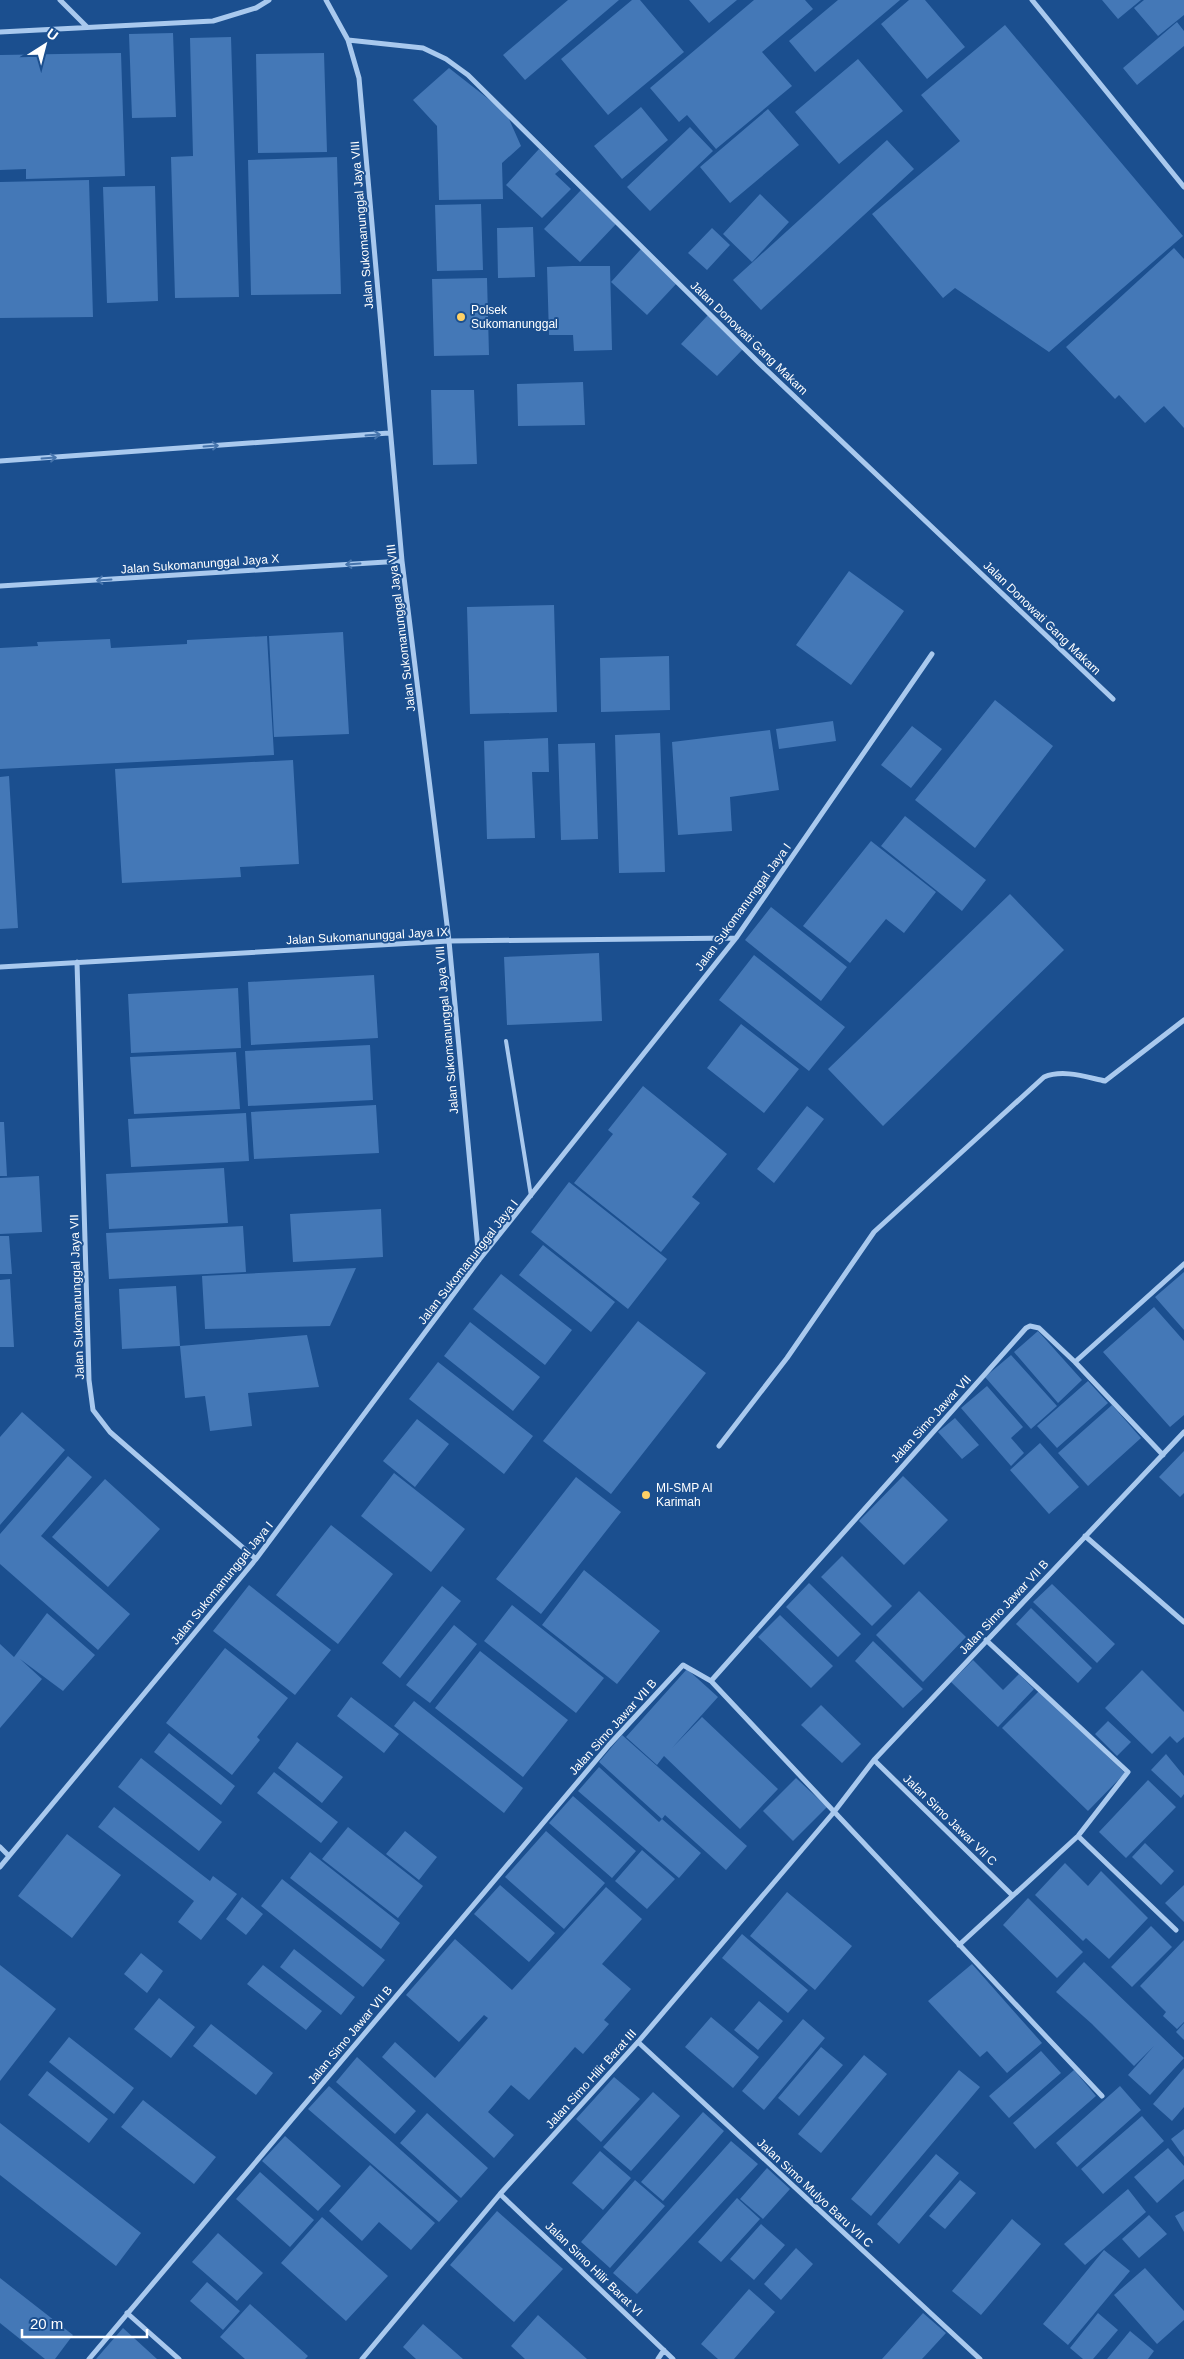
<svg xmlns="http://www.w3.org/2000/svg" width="1184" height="2359" viewBox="0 0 1184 2359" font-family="Helvetica,sans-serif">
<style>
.building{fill:#4478b7}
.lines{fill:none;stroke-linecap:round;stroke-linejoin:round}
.service{stroke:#a9c9ee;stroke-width:4}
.minor{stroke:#a9c9ee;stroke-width:5}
.oneway{stroke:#4674ac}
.poi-dot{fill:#ffd166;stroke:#1b4f8f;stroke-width:2}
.labels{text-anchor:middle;stroke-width:4;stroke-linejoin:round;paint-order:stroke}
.street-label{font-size:12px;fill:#fff;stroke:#1b4f8f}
.poi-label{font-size:12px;fill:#fff;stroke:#1b4f8f;text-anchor:start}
</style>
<rect width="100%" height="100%" fill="#1b4f8f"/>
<path class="building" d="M568,0H619L525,80L503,55Z
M632,0H640L684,52L608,115L561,59Z
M689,0H737L709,23Z
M754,0H805L813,9L762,52L792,86L716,149L687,115L679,122L650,88Z
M838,0H900L815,72L789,41Z
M909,0H925L965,47L927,79L881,24Z
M1102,0H1141L1118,19Z
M1144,0H1184V15L1158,36L1134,8Z
M1177,22L1184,31V46L1137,85L1123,68Z
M1005,25L1183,236L1049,352L955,288L943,298L872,214L960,141L921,95Z
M173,33L176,117L132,118L129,34Z
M231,37L239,297L175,298L171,157L193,156L190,38Z
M121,53L125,176L26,179V169L0,170V55Z
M324,53L327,152L258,153L256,54Z
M858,59L903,111L839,164L795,112Z
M449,68L500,108L509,119L521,146L502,163L503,199L439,200L437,126L413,100Z
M641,107L668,140L622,179L594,146Z
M768,109L799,145L730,203L700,167Z
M690,127L713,151L650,211L627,187Z
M887,140L914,169L761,310L733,280Z
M539,149L561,169L555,174L571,189L542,218L506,185Z
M337,157L341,294L251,295L248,160Z
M89,180L93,317L0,318V182Z
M155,186L158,301L107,303L103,187Z
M581,190L616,224L580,262L544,229Z
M760,194L789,222L752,262L723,234Z
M481,204L483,270L437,271L435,205Z
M533,227L535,277L498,278L497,228Z
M712,228L730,245L707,270L688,253Z
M1174,248L1184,259V428L1164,406L1145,423L1119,395L1115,399L1066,347Z
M641,249L677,283L647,315L611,282Z
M572,266H610L612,350L574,351L573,335H549L547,267Z
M487,278L489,355L434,356L432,279Z
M708,315L744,348L717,376L681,344Z
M583,382L585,425L518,426L517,384Z
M431,390H474L477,464L433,465Z
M849,571L904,611L851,685L796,645Z
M554,605L557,712L470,714L467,607Z
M343,632L349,734L274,737L269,636Z
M267,636L274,755L0,769V648L38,646L37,642L110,639L111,648L187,644V640Z
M669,656L670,710L601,712L600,658Z
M995,700L1053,746L975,848L915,800Z
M833,721L836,741L779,749L776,729Z
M912,726L942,749L911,788L881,765Z
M770,730L779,790L730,797L732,831L678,835L672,742Z
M660,733L665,872L619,873L615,735Z
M548,738L549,772H532L535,838L487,839L484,741Z
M595,743L598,839L561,840L558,744Z
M293,760L299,864L240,867L241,877L122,883L115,769Z
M9,776L18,928L0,929V777Z
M905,816L986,880L962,911L881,846Z
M871,841L936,892L904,933L886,919L850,963L803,926Z
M1010,894L1064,950L883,1126L828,1069Z
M771,907L847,967L821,1001L745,940Z
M599,953L602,1021L507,1025L504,957Z
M754,955L845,1027L809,1071L719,1000Z
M374,975L378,1038L251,1045L248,982Z
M238,988L241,1048L131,1053L128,994Z
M741,1024L799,1069L764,1113L707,1068Z
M370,1045L373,1100L248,1106L245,1051Z
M236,1052L240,1109L134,1114L130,1057Z
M643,1086L727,1154L692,1197L700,1203L661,1252L574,1183L613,1134L608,1130Z
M376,1105L379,1153L254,1159L251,1112Z
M807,1106L824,1119L774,1183L757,1169Z
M246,1113L249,1161L131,1167L128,1119Z
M0,1122H4L7,1176H0Z
M224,1168L228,1223L109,1229L106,1174Z
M39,1176L42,1232L0,1234V1178Z
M569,1182L667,1259L628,1309L531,1232Z
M381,1209L383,1257L293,1262L290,1214Z
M243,1226L246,1272L109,1279L106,1233Z
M0,1236H9L12,1274H0Z
M543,1245L615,1302L591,1332L519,1275Z
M356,1268L330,1326L205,1329L202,1276Z
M1184,1272V1330L1155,1297Z
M501,1274L572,1330L545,1365L473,1309Z
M10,1279L14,1347H0V1280Z
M176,1286L180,1346L122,1349L119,1289Z
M1154,1307L1184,1341V1415L1170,1427L1103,1352Z
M638,1321L706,1373L611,1494L543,1441Z
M470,1322L540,1377L513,1411L444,1356Z
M1038,1331L1082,1380L1058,1403L1014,1352Z
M307,1335L319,1387L248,1393L252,1426L210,1431L205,1396L185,1398L180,1346Z
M1011,1355L1057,1406L1031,1429L985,1377Z
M438,1362L533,1436L504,1474L409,1399Z
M1088,1381L1108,1403L1057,1448L1037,1426Z
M987,1386L1023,1427L1011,1438L1024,1453L1011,1466L961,1408Z
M1112,1405L1141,1438L1088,1486L1058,1453Z
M22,1412L65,1450L0,1525V1437Z
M955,1418L979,1445L962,1459L938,1432Z
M417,1419L449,1444L415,1487L383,1461Z
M1040,1443L1079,1487L1049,1514L1010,1470Z
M1184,1451V1493L1180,1497L1159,1477Z
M68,1456L92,1477L41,1536L130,1614L98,1650L0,1564V1534Z
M394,1473L465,1529L431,1572L361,1516Z
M903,1476L948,1520L904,1565L859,1521Z
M576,1477L621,1512L541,1614L496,1579Z
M105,1479L160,1529L108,1587L52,1537Z
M331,1525L393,1574L338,1644L276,1595Z
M842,1556L892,1606L872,1626L821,1577Z
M584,1570L660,1631L617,1684L542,1625Z
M809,1583L861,1634L838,1657L786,1607Z
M1052,1584L1115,1644L1097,1663L1033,1602Z
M249,1585L331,1650L295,1695L213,1631Z
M442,1586L461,1601L400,1678L382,1663Z
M919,1591L966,1637L923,1682L876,1635Z
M512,1605L604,1678L576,1713L484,1641Z
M1031,1608L1092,1668L1078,1683L1016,1624Z
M47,1613L95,1655L63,1691L20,1659L42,1679L0,1728V1644L14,1657Z
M780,1615L833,1666L811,1688L758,1637Z
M454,1625L477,1644L430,1703L406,1685Z
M873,1641L923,1689L903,1708L855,1661Z
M225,1648L288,1698L257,1737L260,1740L232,1775L166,1723Z
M480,1651L568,1720L523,1777L435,1708Z
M973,1660L1003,1690L1019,1674L1034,1689L998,1727L951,1682Z
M687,1669L718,1697L672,1748L702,1717L778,1789L740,1829L664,1756L657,1765L626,1737Z
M1142,1670L1184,1712V1737L1177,1743L1170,1736L1152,1754L1105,1708Z
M1039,1691L1125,1773L1088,1811L1002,1728Z
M351,1697L399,1734L384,1753L337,1716Z
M414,1701L523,1788L504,1813L394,1726Z
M821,1705L861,1744L842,1763L801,1725Z
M1108,1721L1131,1742L1117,1756L1095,1734Z
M169,1733L235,1786L221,1805L154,1752Z
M622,1735L747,1846L726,1870L665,1815L662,1819L599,1762Z
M297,1742L343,1777L322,1803L278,1768Z
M1166,1754L1184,1776V1794L1181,1798L1151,1770Z
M141,1758L222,1822L199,1851L118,1787Z
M599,1767L659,1822L662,1819L701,1853L679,1878L578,1791Z
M274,1772L338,1822L321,1843L257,1793Z
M796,1778L827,1807L793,1841L763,1811Z
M1148,1780L1176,1807L1126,1858L1099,1832Z
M573,1796L636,1851L612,1878L549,1823Z
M114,1807L210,1881L213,1876L237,1894L201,1940L178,1922L194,1901L98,1827Z
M348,1827L423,1886L398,1918L322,1859Z
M405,1831L437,1857L419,1880L386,1854Z
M546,1831L605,1883L564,1929L505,1877Z
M67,1834L121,1875L72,1938L18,1896Z
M1145,1843L1174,1871L1161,1885L1132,1857Z
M642,1850L675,1879L647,1909L615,1881Z
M310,1852L400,1923L381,1949L290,1878Z
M1065,1863L1088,1886L1101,1871L1148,1918L1109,1959L1086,1938L1083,1941L1035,1895Z
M282,1879L385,1960L363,1987L261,1906Z
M500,1885L555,1933L529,1962L474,1914Z
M1184,1885V1922L1165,1903Z
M606,1887L642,1919L602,1964L631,1989L604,2020L609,2024L583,2054L575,2047L529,2100L511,2085L488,2112L514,2135L494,2158L382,2057L395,2042L435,2078L488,2018L484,2015L459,2042L406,1995L455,1939L512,1990Z
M787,1892L852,1946L815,1990L750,1936Z
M242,1897L263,1914L246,1935L226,1919Z
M1028,1898L1083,1952L1057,1978L1003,1925Z
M1151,1926L1172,1947L1132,1987L1111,1967Z
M742,1934L808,1990L788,2013L722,1958Z
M1184,1940V2022L1177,2029L1163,2016L1166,2012L1140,1986Z
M294,1949L355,1997L341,2015L280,1967Z
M141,1953L163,1971L147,1993L124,1974Z
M1084,1962L1184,2058L1150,2095L1128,2075L1154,2046L1134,2066L1092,2024L1056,1992Z
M972,1964L1042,2043L1007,2073L987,2051L980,2057L928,2001Z
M0,1965L56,2009L0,2081Z
M263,1965L322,2011L306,2030L247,1984Z
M159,1998L195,2027L171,2058L134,2029Z
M759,2001L783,2021L758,2050L734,2030Z
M711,2017L759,2057L733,2088L685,2047Z
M803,2019L825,2038L764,2110L742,2091Z
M1184,2023V2040L1176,2032Z
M211,2024L273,2073L256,2095L193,2046Z
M69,2037L134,2088L114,2114L49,2062Z
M821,2047L843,2065L799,2116L778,2098Z
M1041,2051L1061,2073L1009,2118L989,2096Z
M864,2055L887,2074L821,2153L798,2134Z
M357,2057L416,2111L395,2134L336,2082Z
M1184,2068V2107L1172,2121L1153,2104Z
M959,2070L980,2087L871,2216L851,2199Z
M1074,2070L1096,2096L1035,2149L1013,2123Z
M47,2071L108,2119L89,2143L28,2095Z
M614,2077L640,2099L601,2142L576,2119Z
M329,2086L458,2201L439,2222L308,2109Z
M1120,2086L1141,2110L1077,2167L1056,2143Z
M653,2092L680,2116L631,2171L603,2147Z
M143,2100L216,2157L194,2184L121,2127Z
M703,2112L724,2131L663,2201L641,2182Z
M427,2113L488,2168L461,2198L400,2143Z
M1142,2116L1164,2141L1103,2194L1081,2169Z
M0,2123L141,2233L116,2266L0,2175Z
M1184,2129V2157L1171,2139Z
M285,2136L341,2186L318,2211L262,2161Z
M731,2141L758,2164L637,2294L613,2273Z
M1168,2148L1184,2166V2179L1157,2203L1134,2177Z
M600,2151L631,2178L603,2210L572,2183Z
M936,2154L959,2173L899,2244L877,2224Z
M370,2165L435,2223L411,2250L379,2222L362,2241L329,2211Z
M767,2168L790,2189L763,2219L740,2199Z
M260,2172L314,2220L290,2247L236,2199Z
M635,2180L665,2206L610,2268L581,2242Z
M960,2180L976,2193L945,2229L929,2216Z
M1128,2189L1146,2212L1085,2265L1064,2244Z
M737,2198L760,2219L721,2262L698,2242Z
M497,2211L563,2269L514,2322L450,2265Z
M1184,2211V2232L1175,2216Z
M1149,2215L1167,2234L1139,2258L1122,2239Z
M322,2217L388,2276L346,2321L281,2263Z
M1012,2219L1041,2244L981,2315L952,2291Z
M761,2224L785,2245L754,2280L730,2259Z
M218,2233L263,2273L237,2301L192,2262Z
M796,2248L813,2264L781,2300L764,2284Z
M1104,2250L1130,2271L1068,2345L1043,2324Z
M1145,2268L1184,2311V2320L1157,2344L1114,2295Z
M0,2278L73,2335L55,2359H45L0,2323Z
M207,2282L240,2311L223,2330L190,2301Z
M749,2289L775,2312L734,2359H718L701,2344Z
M250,2304L308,2356L305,2359H245L220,2337Z
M923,2313L946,2333L922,2359H882Z
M1098,2313L1118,2330L1093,2359H1083L1070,2348Z
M538,2315L587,2359H525L511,2346Z
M423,2324L463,2359H416L403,2347Z
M123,2328L157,2359H96Z
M1130,2331L1154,2351L1148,2359H1107Z"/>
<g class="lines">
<path class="service" d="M506,1041L531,1196"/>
<path class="minor" d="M60,0L87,27
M326,0L348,40L359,78L402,561L449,941L479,1260
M1032,0L1184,187
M0,32L213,21L256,8L269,0
M348,40L423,48L446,59L468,75L758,362L1113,699
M0,461L389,433
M0,586L402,561
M77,962L89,1380L93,1410L110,1432L256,1559
M0,967L449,941L736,938
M1075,1362L1163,1455
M719,1446L787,1358L874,1232L1044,1077C1063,1069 1086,1077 1105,1081L1184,1020
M1085,1536L1184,1622
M711,1681L1026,1328L1030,1326L1039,1328L1075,1362L1184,1264
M874,1760L1012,1895
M1078,1836L1176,1930
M0,1847L9,1856
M0,1867L256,1559L479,1260L736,938L932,654
M959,1945L1078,1836L1128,1772L986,1640
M638,2042L980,2359
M500,2194L673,2359
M127,2313L179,2359
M89,2359L609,1745L683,1665L711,1681L1102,2096
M362,2359L500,2194L638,2042L834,1812L874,1760L1184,1432
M658,2359L664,2350"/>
</g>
<defs><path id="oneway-shaft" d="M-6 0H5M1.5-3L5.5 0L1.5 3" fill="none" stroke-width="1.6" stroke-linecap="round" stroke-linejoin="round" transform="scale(1.25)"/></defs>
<g class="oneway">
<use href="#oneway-shaft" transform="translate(373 435) rotate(-4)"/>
<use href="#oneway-shaft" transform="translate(211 446) rotate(-4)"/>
<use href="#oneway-shaft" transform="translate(49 458) rotate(-4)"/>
<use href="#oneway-shaft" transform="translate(353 564) rotate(176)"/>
<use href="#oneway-shaft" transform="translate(104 580) rotate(176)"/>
</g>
<g class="poi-dot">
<circle cx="461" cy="317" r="5"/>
<circle cx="646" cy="1495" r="5"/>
</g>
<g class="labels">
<g class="street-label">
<text transform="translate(362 225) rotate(-95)" y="4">Jalan Sukomanunggal Jaya VIII</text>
<text transform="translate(749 338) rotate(44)" y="4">Jalan Donowati Gang Makam</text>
<text transform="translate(200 564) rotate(-4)" y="4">Jalan Sukomanunggal Jaya X</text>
<text transform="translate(1042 618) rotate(44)" y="4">Jalan Donowati Gang Makam</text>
<text transform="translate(401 628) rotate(-97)" y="4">Jalan Sukomanunggal Jaya VIII</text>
<text transform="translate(743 907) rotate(-54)" y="4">Jalan Sukomanunggal Jaya I</text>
<text transform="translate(367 936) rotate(-3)" y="4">Jalan Sukomanunggal Jaya IX</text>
<text transform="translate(447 1030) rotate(-95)" y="4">Jalan Sukomanunggal Jaya VIII</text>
<text transform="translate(468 1262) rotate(-52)" y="4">Jalan Sukomanunggal Jaya I</text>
<text transform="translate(77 1297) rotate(-92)" y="4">Jalan Sukomanunggal Jaya VII</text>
<text transform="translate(931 1419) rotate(-48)" y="4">Jalan Simo Jawar VII</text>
<text transform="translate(222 1583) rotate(-51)" y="4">Jalan Sukomanunggal Jaya I</text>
<text transform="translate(1004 1607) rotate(-47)" y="4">Jalan Simo Jawar VII B</text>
<text transform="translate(613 1727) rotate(-48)" y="4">Jalan Simo Jawar VII B</text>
<text transform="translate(950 1820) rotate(44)" y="4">Jalan Simo Jawar VII C</text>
<text transform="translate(350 2035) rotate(-50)" y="4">Jalan Simo Jawar VII B</text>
<text transform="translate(591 2079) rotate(-48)" y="4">Jalan Simo Hilir Barat III</text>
<text transform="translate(815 2193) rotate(43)" y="4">Jalan Simo Mulyo Baru VII C</text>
<text transform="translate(594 2269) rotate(44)" y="4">Jalan Simo Hilir Barat VI</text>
</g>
<g class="poi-label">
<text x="471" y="314">Polsek<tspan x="471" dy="14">Sukomanunggal</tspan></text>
<text x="656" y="1492">MI-SMP Al<tspan x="656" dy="14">Karimah</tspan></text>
</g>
</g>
<g transform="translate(45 45) rotate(36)" stroke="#1b4f8f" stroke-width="4" paint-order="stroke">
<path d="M0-4L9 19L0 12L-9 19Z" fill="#ffffff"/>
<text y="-8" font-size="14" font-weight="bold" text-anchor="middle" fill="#ffffff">U</text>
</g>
<path d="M22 2329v8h125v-8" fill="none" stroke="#ffffff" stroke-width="2.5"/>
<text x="30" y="2329" font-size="15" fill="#ffffff" stroke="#1b4f8f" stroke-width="4" paint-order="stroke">20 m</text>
</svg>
